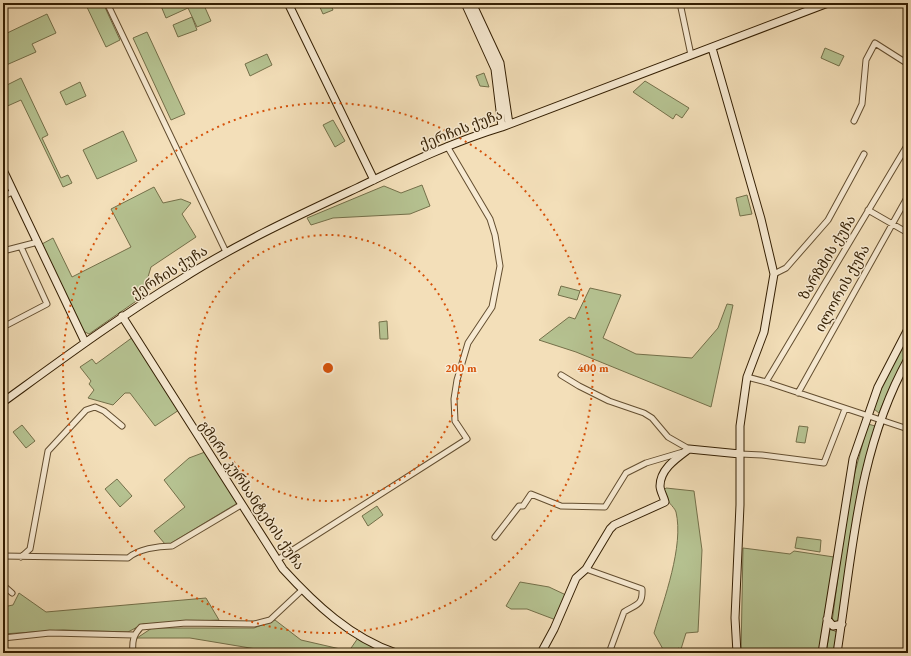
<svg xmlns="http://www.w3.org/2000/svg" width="911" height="656" viewBox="0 0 911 656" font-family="'EB Garamond','Noto Serif Georgian',serif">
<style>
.green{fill:#b6c392;stroke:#74704a}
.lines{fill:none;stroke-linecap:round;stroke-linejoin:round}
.street-casing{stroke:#634e30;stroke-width:7}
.secondary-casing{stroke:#331e02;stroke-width:9}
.street{stroke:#f7ead2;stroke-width:5}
.secondary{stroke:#f7ead2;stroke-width:7}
.ring{fill:none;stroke:#d6530b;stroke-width:2;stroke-dasharray:2 4}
.labels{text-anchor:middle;stroke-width:3;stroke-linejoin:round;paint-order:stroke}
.street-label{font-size:14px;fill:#331e02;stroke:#f7ead2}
.centre{fill:#d6530b;stroke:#f7ead2;stroke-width:2}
.ring-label{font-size:12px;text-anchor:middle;font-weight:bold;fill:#d6530b;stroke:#f7ead2;stroke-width:3;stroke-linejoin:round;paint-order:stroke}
</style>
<rect width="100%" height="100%" fill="#f3dfb9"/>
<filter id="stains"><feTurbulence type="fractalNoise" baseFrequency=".005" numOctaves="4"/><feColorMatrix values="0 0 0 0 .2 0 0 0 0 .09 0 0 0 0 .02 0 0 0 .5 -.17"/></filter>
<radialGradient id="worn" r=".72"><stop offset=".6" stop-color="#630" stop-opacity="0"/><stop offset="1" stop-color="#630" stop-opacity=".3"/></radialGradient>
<path class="green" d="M85,3H103L120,40L106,47Z
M168,3H203L211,21L197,27L188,8L166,18L161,6Z
M318,3H330L333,10L323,14Z
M47,14L56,33L32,44L36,52L4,66L3,35Z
M192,17L197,30L178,37L173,25Z
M147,32L185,114L171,120L133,38Z
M825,48L844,56L839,66L821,58Z
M267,54L272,65L250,76L245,64Z
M484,73L489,87L480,86L476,76Z
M21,78L48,135L42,138L61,178L68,175L72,183L63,187L21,100L3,108V87Z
M645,81L689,108L682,118L676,114L673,119L633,92Z
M80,82L86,96L66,105L60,92Z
M333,120L345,141L335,147L323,125Z
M123,131L137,161L97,179L83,150Z
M422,185L430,206L410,214L333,218L311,225L307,218L384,186L401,193Z
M154,187L163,203L181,199L191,203L182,214L196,237L151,267L142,297L89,334L83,331L42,244L53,238L72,277L131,247L111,209Z
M747,195L752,214L740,216L736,198Z
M561,286L580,291L577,300L558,295Z
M590,288L621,295L603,338L636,354L692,358L718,328L727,304L733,305L711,407L576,352L539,340L569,317L575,319Z
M387,321L388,339H380L379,322Z
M133,337L179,410L155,426L130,393H125L113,405L88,398L94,390L89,384L91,381L80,367L92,359L96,364Z
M908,337V355L890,387L879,413L874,409L882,384Z
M868,424L875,426V427L862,473L839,620L837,622H832L844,532L855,472Z
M22,425L35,441L26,448L13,432Z
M799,426L808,427L805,443L796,442Z
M205,452L237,502L236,504L168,545L165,544L154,531L185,507L164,480L189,458Z
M117,479L132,496L120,507L105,489Z
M666,488L694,491L702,550L698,632L686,633L681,649L678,648L677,653H663L664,651L654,633C664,599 684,546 676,512C674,506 666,502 663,491Z
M377,506L383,515L368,526L362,516Z
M797,537L821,540L820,552L795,548Z
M743,548L790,554L794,551L834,557L820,653H741Z
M520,582L549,587L566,595L556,620L527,609H511L506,606Z
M19,593L46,612L206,598L219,620L143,624L128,632L63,630L3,634V607L13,605Z
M275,620L301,640L349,651L358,638L388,653H280L190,638H137L152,628H254Z
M830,629L837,632L834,653H826Z"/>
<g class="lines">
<defs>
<path id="street" d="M107,3L226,252
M680,3L691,55
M854,121L862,104L866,60L875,43L908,64
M3,196L13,192
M868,210L908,233
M3,251L38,242
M774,274L786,268L828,220L864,154
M3,327L47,304L21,247
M561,375L579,386L609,401L644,413L652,418L668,437L689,449
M747,377L766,382L908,429
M766,382L908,144
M798,393L908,196
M740,454L762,455L824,463L845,409
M495,537L519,506H523L531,494L561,506L605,507L626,473L646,463L683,452
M3,556L128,558C138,549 158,546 172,546L241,505
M21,557L30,549L48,451L86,410L95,407L104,411L122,426
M277,560L467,439L455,421L454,399L457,380L468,343L492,307L500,266L495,235L490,219L447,146
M586,569L642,589C643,606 636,604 624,612L609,653
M3,585L12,593
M3,638L50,633L134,635
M133,653C132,642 133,635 141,627L186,623L254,624L270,620L302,590"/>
<path id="secondary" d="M288,3L374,180
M465,3L495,69L502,127
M472,3L500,63L509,124
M712,48L761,219L774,274L764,332L747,377L740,426V505L735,618L737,653
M3,170L85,342
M122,316L283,569C315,604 351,638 396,653
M3,402C61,360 119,317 180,280C236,244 297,216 357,188C405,165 452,142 502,127L828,3
M827,619L833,626L842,624
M541,653L554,629L576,578L586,569L610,529L614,525L665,502C664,497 660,491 660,486C660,469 677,458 689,449L740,454
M822,653L853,459L878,387L908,329
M837,653C853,552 857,451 908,359"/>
</defs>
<use href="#street" class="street-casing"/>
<use href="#secondary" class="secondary-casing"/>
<use href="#street" class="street"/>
<use href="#secondary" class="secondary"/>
</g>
<g class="ring">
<circle cx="328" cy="368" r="133"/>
<circle cx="328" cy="368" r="265"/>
</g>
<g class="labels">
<g class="street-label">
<text transform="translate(461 129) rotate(-21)" y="5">ქერჩის ქუჩა</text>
<text transform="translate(827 257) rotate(-59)" y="5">ზარზმის ქუჩა</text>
<text transform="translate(169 272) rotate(-32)" y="5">ქერჩის ქუჩა</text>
<text transform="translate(842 288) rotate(-61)" y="5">ილორის ქუჩა</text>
<text transform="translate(252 495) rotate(56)" y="5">გმირი კურსანტების ქუჩა</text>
</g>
</g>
<circle cx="328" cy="368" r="6" class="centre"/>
<g class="ring-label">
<text x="461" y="372">200 m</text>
<text x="593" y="372">400 m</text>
</g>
<rect width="911" height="656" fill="none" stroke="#f3dfb9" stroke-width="16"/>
<rect x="4" y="4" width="903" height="648" fill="none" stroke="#331e02" stroke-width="2"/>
<rect x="8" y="8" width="895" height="640" fill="none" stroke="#331e02"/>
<rect width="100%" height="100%" filter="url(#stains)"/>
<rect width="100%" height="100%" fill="url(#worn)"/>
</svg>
